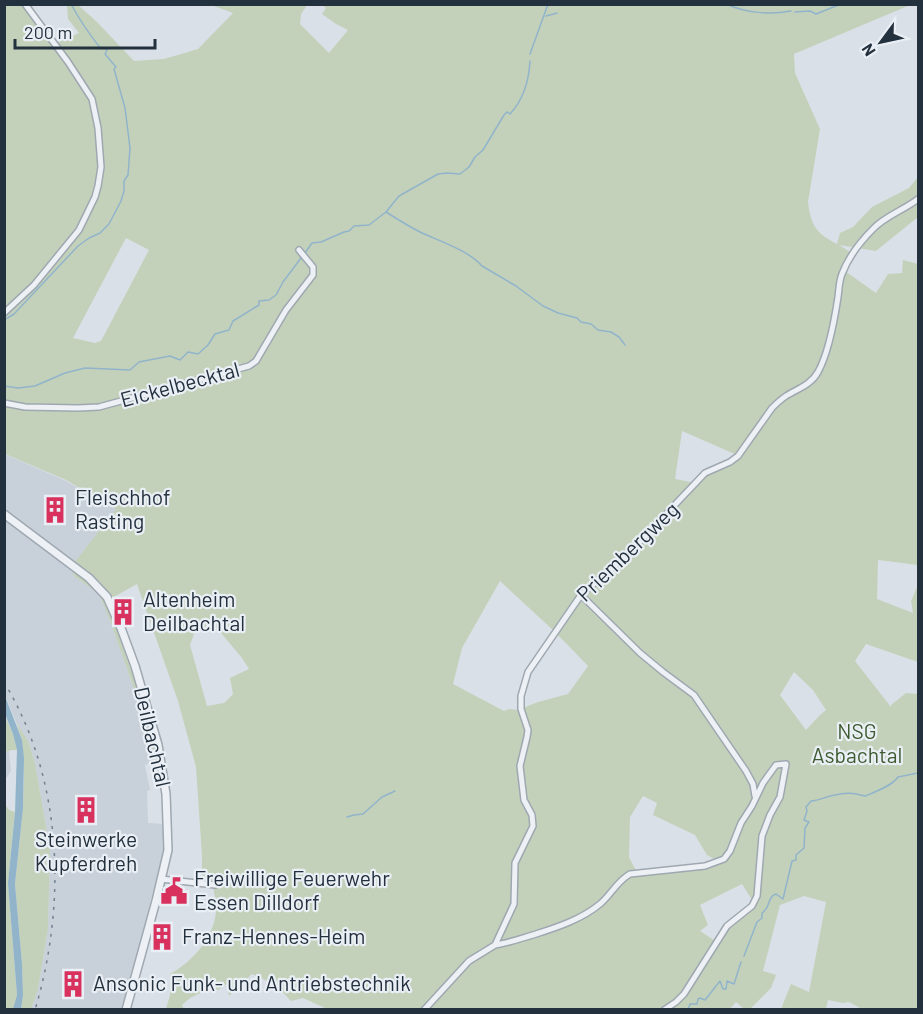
<svg xmlns="http://www.w3.org/2000/svg" width="923" height="1014" viewBox="0 0 923 1014" font-family="Barlow,sans-serif">
<style>
.built{fill:#c8d0d9}
.green{fill:#c3d1ba;fill-rule:evenodd}
.water{fill:#91b4cb}
.lines{fill:none;stroke-linecap:round;stroke-linejoin:round}
.stream{stroke:#91b4cb;stroke-width:1.5}
.minor-casing{stroke:#9fa8b1;stroke-width:8}
.tertiary-casing{stroke:#9fa8b1;stroke-width:10}
.minor{stroke:#edf1f5;stroke-width:5}
.tertiary{stroke:#edf1f5;stroke-width:7}
.rail{stroke:#728291;stroke-width:1.5;stroke-dasharray:3 6;stroke-linecap:butt}
.labels{text-anchor:middle;stroke-width:4.5;stroke-linejoin:round;paint-order:stroke}
.street-label{font-size:21px;fill:#23303d;stroke:#e9eff4}
.poi-label{font-size:21px;fill:#23303d;stroke:#e9eff4;text-anchor:start}
.park-label{font-size:21px;fill:#3d5a30;stroke:#e9eff4}
</style>
<rect width="100%" height="100%" fill="#dae0e7"/>
<path class="built" d="M4,454L66,481L116,509L74,563L5,509Z
M4,517L71,567L74,576L99,594L109,618L137,697L153,762L145,765L150,790L147,791L148,823L164,824V848L144,927L140,948L124,1009H31L38,989L48,929L50,850L35,763L28,741L16,722L5,695Z
M9,751L11,771L5,780V752Z"/>
<path class="green" d="M4,5H29L56,43L79,33L68,19L67,5H78L97,22L134,61L164,59L198,49L233,13L211,5H305L306,7L301,14L300,24L329,53L348,30L336,24L322,14L326,8L322,5H910L794,54L795,73L820,129L808,202C811,226 816,233 837,244L840,233L853,227L872,207L909,188L918,177V217L876,251L839,245L850,252L842,269L876,293L888,274L902,273L903,260L918,264V565L878,560L877,599L913,613L911,601L918,585V662L866,644L855,661L891,707V705L906,693L918,694V1009H862L849,1002L843,1003L828,1000L826,1009H781L791,984L809,992L826,902L804,896L780,905L763,971L776,975L771,988L750,1009H744L736,1002L729,1010L327,1009L303,998L291,1001L276,985L252,974L229,996L227,984L218,990L211,988L190,998L182,1005L184,1009H166L170,995V974C193,961 213,939 216,912C217,903 214,892 212,883L202,881V856L196,767L178,701L137,584L110,599C99,582 90,574 74,563L116,509L66,480L5,454ZM126,238L149,250L101,341L95,343L73,338ZM824,357C821,387 791,390 772,409C761,421 755,437 744,448C753,429 766,408 784,396C793,389 804,385 812,377C818,371 818,363 824,357ZM682,431L737,455H740L734,461L706,474L656,529L619,565L590,587L556,633L588,666L568,694L538,702L518,710L509,709L504,711L453,684L462,648L500,581L554,631L573,602L589,585L614,566L684,494L691,482L675,479ZM196,628H217L242,658L249,669L230,678L233,694L224,703L207,706L190,645ZM794,672L813,690L826,710L820,715L806,730L780,695ZM643,796L657,803L653,815L695,835L707,855L721,863L706,867L643,874L636,871L629,857L630,817ZM742,884L754,903L727,927L717,942L700,931L708,925L700,905Z
M71,567L100,592L108,605L146,712L157,759L153,762L137,697L109,618L99,594L74,576Z
M4,714L13,734L17,750H12L5,752Z
M16,722L28,741L35,763L50,850L48,929L38,989L31,1009H21L23,995L22,964L15,884L23,808L24,775L22,740Z
M4,803L9,810L15,812L8,883L17,995L13,1010L4,1009Z"/>
<path class="water" d="M5,696L22,740L24,758L23,808L15,884L22,964L23,995L21,1009H13L17,995L8,883L15,812L17,750L13,734L5,714Z"/>
<g class="lines">
<path class="stream" d="M726,4C746,13 770,15 791,11
M795,12L810,11L816,14L841,4
M546,16L557,13
M530,54L548,4
M386,212C397,219 408,226 420,232C439,241 468,250 482,266L516,286L543,306L558,313L577,318L581,322L591,324L598,330L611,332L619,337L625,345
M305,253L312,243L321,242L344,232L349,231L354,226L369,225L386,212L399,196L438,174L447,173L460,174L469,167L475,157L483,150L504,115L507,112L510,114C523,100 529,80 530,61
M4,320L14,314L78,246L89,238L100,233L109,224L121,201L124,191V181L128,175L130,148L125,108L114,69L116,67L105,54L107,50L104,48L101,49C90,35 80,21 71,4
M4,386L18,388L35,386L65,373L85,368L130,370L139,362L170,356L180,360L188,352L198,354L208,345L215,334L229,330L233,321L259,305V301L269,300L276,295L283,282L301,258
M347,817L354,815L363,814L382,797L395,791
M744,956L757,922L762,918V913C771,907 767,897 776,894L783,899L792,861L796,860V855L804,848L805,828L809,822L804,820L807,811L806,807L811,801C819,801 827,796 835,795C847,792 853,793 865,796C875,792 892,786 898,777L918,773
M688,1010L690,1004H697L698,999L700,998L705,1000L720,981L723,989H726L727,981L734,984L741,962"/>
<defs>
<path id="minor" d="M4,313L34,285L79,230L95,197L98,186L101,167L98,128L92,99L68,62L25,4
M4,403L25,407L78,408L99,407L249,366L256,361L286,310L313,275V267L299,250
M581,595L640,653L663,672L694,695L746,771L753,784L755,796
M161,879L215,885
M495,945C509,943 522,938 536,934C558,927 582,919 600,904C611,895 617,881 630,874L705,866L724,859L730,851L741,823L752,806L763,783L776,765L786,764L780,797L770,815L762,836L757,896L752,906L727,926L684,994L676,1002L664,1010
M424,1010L469,961L495,945L514,904L515,863L533,826L532,815L524,800L520,766L527,737L528,730L521,709V696L528,672L581,595L631,551L705,473L730,462L738,456L772,408C776,404 780,400 786,396C797,389 811,385 818,372C828,354 835,317 838,297C839,290 839,281 842,274C848,258 861,241 873,229C885,216 904,210 918,199"/>
<path id="tertiary" d="M4,514L89,578L107,597L121,628L135,666L158,745L166,794L168,850L156,901L126,1010"/>
</defs>
<use href="#minor" class="minor-casing"/>
<use href="#tertiary" class="tertiary-casing"/>
<use href="#minor" class="minor"/>
<use href="#tertiary" class="tertiary"/>
<path class="rail" d="M4,682C63,779 67,903 35,1010"/>
</g>
<defs>
<symbol id="building-bare" viewBox="-9 -9 18 18"><path d="M-4-6H4V6H1V3H-1V6H-4ZM-2.5-4.3h1.7v1.8h-1.7ZM.8-4.3h1.7v1.8H.8ZM-2.5-1h1.7V.8h-1.7ZM.8-1h1.7V.8H.8Z" fill="#d9315e" stroke="#e9eff4" stroke-width="2.5" paint-order="stroke"/></symbol>
<symbol id="civic-bare" viewBox="-9 -9 18 18"><path d="M-.6-6.5H3V-4.5H.6V-3L4-1V1h2V6H-6V1h2V-1L-.6-3ZM-1.2 2.5V6h2.4V2.5Z" fill="#d9315e" stroke="#e9eff4" stroke-width="2.5" paint-order="stroke"/></symbol>
</defs>
<g fill-rule="evenodd">
<use href="#building-bare" x="36" y="491" width="38" height="38"/>
<use href="#building-bare" x="104" y="593" width="38" height="38"/>
<use href="#building-bare" x="67" y="791" width="38" height="38"/>
<use href="#civic-bare" x="155" y="872" width="38" height="38"/>
<use href="#building-bare" x="143" y="918" width="38" height="38"/>
<use href="#building-bare" x="54" y="965" width="38" height="38"/>
</g>
<g class="labels">
<g class="street-label">
<text transform="translate(180 385) rotate(-15)" y="7">Eickelbecktal</text>
<text transform="translate(628 552) rotate(-44)" y="7">Priembergweg</text>
<text transform="translate(152 737) rotate(77)" y="7">Deilbachtal</text>
</g>
<g class="poi-label">
<text x="75" y="505">Fleischhof<tspan x="75" dy="24">Rasting</tspan></text>
<text x="143" y="607">Altenheim<tspan x="143" dy="24">Deilbachtal</tspan></text>
<text x="86" y="847" text-anchor="middle">Steinwerke<tspan x="86" dy="24">Kupferdreh</tspan></text>
<text x="194" y="886">Freiwillige Feuerwehr<tspan x="194" dy="24">Essen Dilldorf</tspan></text>
<text x="182" y="944">Franz-Hennes-Heim</text>
<text x="93" y="991">Ansonic Funk- und Antriebstechnik</text>
</g>
<g class="park-label">
<text x="857" y="739">NSG<tspan x="857" dy="24">Asbachtal</tspan></text>
</g>
</g>
<rect width="923" height="1014" fill="none" stroke="#23303d" stroke-width="12"/>
<g transform="translate(881 42) rotate(237)" stroke="#e9eff4" stroke-width="4.5" paint-order="stroke">
<path d="M0-4.5L10 22L0 15L-10 22Z" fill="#23303d"/>
<text y="-9" font-size="16" font-weight="bold" text-anchor="middle" fill="#23303d">N</text>
</g>
<path d="M15 39v9h140v-9" fill="none" stroke="#23303d" stroke-width="3"/>
<text x="24" y="39" font-size="18" fill="#23303d" stroke="#e9eff4" stroke-width="4.5" paint-order="stroke">200 m</text>
</svg>
